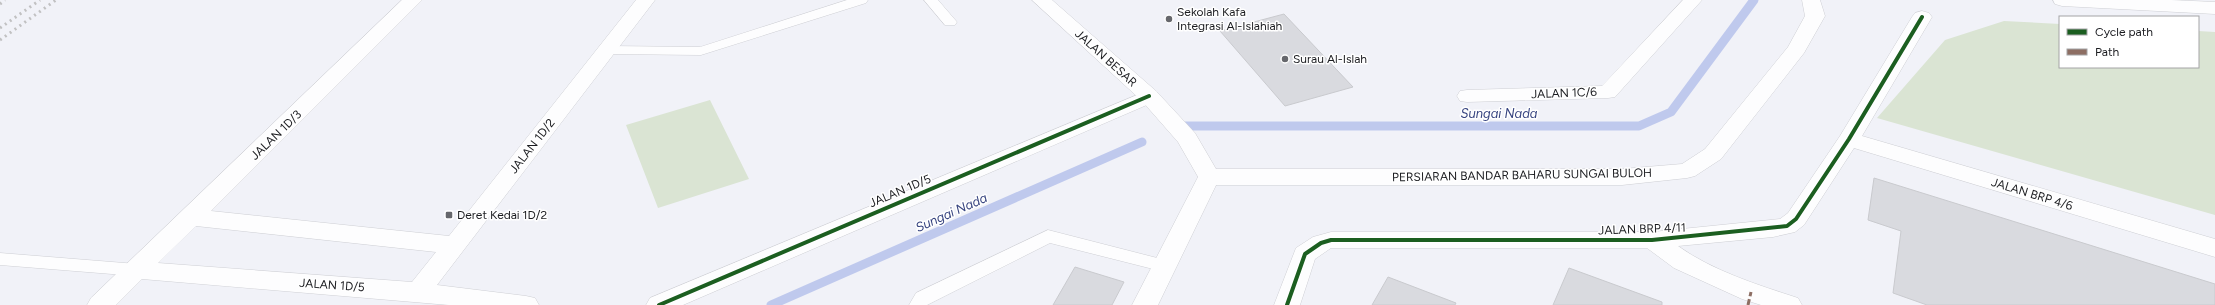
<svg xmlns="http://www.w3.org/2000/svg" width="2215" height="305" viewBox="0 0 2215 305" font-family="Figtree,sans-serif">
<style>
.green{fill:#dae4d3}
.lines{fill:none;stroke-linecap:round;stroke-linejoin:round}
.stream{stroke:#bfc9ed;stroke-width:9}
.building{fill:#d9dadf;stroke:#c9cace}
.service-casing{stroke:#cecfd4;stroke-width:1}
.minor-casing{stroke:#cecfd4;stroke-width:1}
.tertiary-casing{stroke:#cecfd4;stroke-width:1}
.service{fill:#fdfdfe;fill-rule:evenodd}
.minor{fill:#fdfdfe;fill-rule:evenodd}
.tertiary{fill:#fdfdfe;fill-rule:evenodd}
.rail{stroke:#c1c1c2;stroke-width:3;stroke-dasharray:2 4;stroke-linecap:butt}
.quiet{stroke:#8d6e63;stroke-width:3;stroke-dasharray:6 3;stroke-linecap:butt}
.cycleway-casing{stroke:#fff;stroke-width:6}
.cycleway{stroke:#1b5e20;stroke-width:4}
.poi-dot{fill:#66676c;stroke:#fff;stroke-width:1.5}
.labels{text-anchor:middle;stroke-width:3;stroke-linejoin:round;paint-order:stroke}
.poi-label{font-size:12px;fill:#1b1c20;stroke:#fff;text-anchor:start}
.street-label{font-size:12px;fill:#1b1c20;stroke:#fff}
.water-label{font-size:13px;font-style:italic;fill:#36437f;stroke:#fff}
</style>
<rect width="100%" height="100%" fill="#f1f2f8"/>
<path class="green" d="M2004,21L2060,24V67H2198V31L2215,32V215L1877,118L1945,40Z
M710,100L749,179L658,208L626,125Z"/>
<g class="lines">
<path class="stream" d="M1185,126H1639L1671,112L1754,0
M771,305L1142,142"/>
</g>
<path class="building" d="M1284,14L1353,87L1285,106L1220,31Z
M1874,178L2215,284V305H1927L1893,293L1901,231L1868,220Z
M1075,267L1124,282L1112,305H1053Z
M1569,268L1662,302V305H1553Z
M1388,277L1456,303L1455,305H1372Z"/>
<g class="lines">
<defs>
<path id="service" d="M847,0H868L866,3L701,55L607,54L600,50L607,46L700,47Z
M924,0H938L957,22L955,25H945Z
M1048,230L1165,260L1171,261L1174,266L1171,271L1165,272L1050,243L927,305H909L916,293Z
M0,253L137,264L143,265L146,270L143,275L137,276L0,265Z"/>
<path id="minor" d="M402,0H422L211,211L449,236L636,0H655L437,285L526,296L535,298L539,305H449L142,279L116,305H87L91,298ZM196,226L436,252L412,282L158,263Z
M1683,0H1702L1615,97L1608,98L1467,102L1460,101L1457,96L1460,91L1467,90L1602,86Z
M2053,0H2171L2215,2V14L2062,6L2055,4Z
M1922,11L1929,13L1932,17L1862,136L2215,239V257L1854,148L1804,225L1795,232L1773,237L1678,246C1713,271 1758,285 1798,298L1802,305H1761L1742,299L1674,268L1647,248H1331L1315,259L1300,305H1274L1296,248L1313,237L1331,232H1652L1780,219L1788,213L1840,136L1912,17L1915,13Z
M1149,90L1156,91L1159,96L1156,101L683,305H646L650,298Z
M1209,169L1217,172L1220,177L1158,305H1132L1198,177L1201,172Z"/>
<path id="tertiary" d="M1032,0H1052L1156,91L1195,133L1216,169H1622L1682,164L1705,149L1788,47L1805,16L1802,0H1820L1825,16L1804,53L1721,159L1695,176L1687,178L1622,185H1209L1201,182L1178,142L1142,101Z"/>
</defs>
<use href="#service" class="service-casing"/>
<use href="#minor" class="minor-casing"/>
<use href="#tertiary" class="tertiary-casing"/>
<use href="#service" class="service"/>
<use href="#minor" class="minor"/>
<use href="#tertiary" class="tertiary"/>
<path class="rail" d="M0,4L5,0
M0,28L40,0
M0,40L56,0"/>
<path class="quiet" d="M1748,305L1751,292"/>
<defs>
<path id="cycleway" d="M659,305L1149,96
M1287,305L1305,254L1321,243L1331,240H1652L1787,226L1796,219L1849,139L1922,17"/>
</defs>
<use href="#cycleway" class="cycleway-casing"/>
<use href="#cycleway" class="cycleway"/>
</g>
<g class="poi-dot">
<circle cx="1169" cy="19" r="4"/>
<circle cx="1285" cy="59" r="4"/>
<rect x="445" y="211" width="8" height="8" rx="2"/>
</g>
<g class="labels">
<g class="poi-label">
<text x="1177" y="16">Sekolah Kafa<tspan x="1177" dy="14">Integrasi Al-Islahiah</tspan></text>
<text x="1293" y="63">Surau Al-Islah</text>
<text x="457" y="219">Deret Kedai 1D/2</text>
</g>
<g class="street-label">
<text transform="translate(1106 58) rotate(42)" y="4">JALAN BESAR</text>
<text transform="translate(1564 93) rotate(-2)" y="4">JALAN 1C/6</text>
<text transform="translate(276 135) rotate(-44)" y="4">JALAN 1D/3</text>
<text transform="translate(532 146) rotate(-52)" y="4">JALAN 1D/2</text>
<text transform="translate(1522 175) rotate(-1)" y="4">PERSIARAN BANDAR BAHARU SUNGAI BULOH</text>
<text transform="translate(900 191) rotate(-23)" y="4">JALAN 1D/5</text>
<text transform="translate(2032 194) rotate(17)" y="4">JALAN BRP 4/6</text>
<text transform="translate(1642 229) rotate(-2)" y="4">JALAN BRP 4/11</text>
<text transform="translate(332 285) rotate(4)" y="4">JALAN 1D/5</text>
</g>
<g class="water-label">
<text x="1499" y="118">Sungai Nada</text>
<text transform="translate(951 212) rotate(-24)" y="5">Sungai Nada</text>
</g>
</g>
<rect x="2059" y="16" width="140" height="52" fill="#ffffff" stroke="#a4a4a6"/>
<rect x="2067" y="29" width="20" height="6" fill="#1b5e20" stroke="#a4a4a6"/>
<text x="2095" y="36" font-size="12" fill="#1b1c20">Cycle path</text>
<rect x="2067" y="49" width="20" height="6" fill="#8d6e63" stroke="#a4a4a6"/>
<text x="2095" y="56" font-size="12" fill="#1b1c20">Path</text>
</svg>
